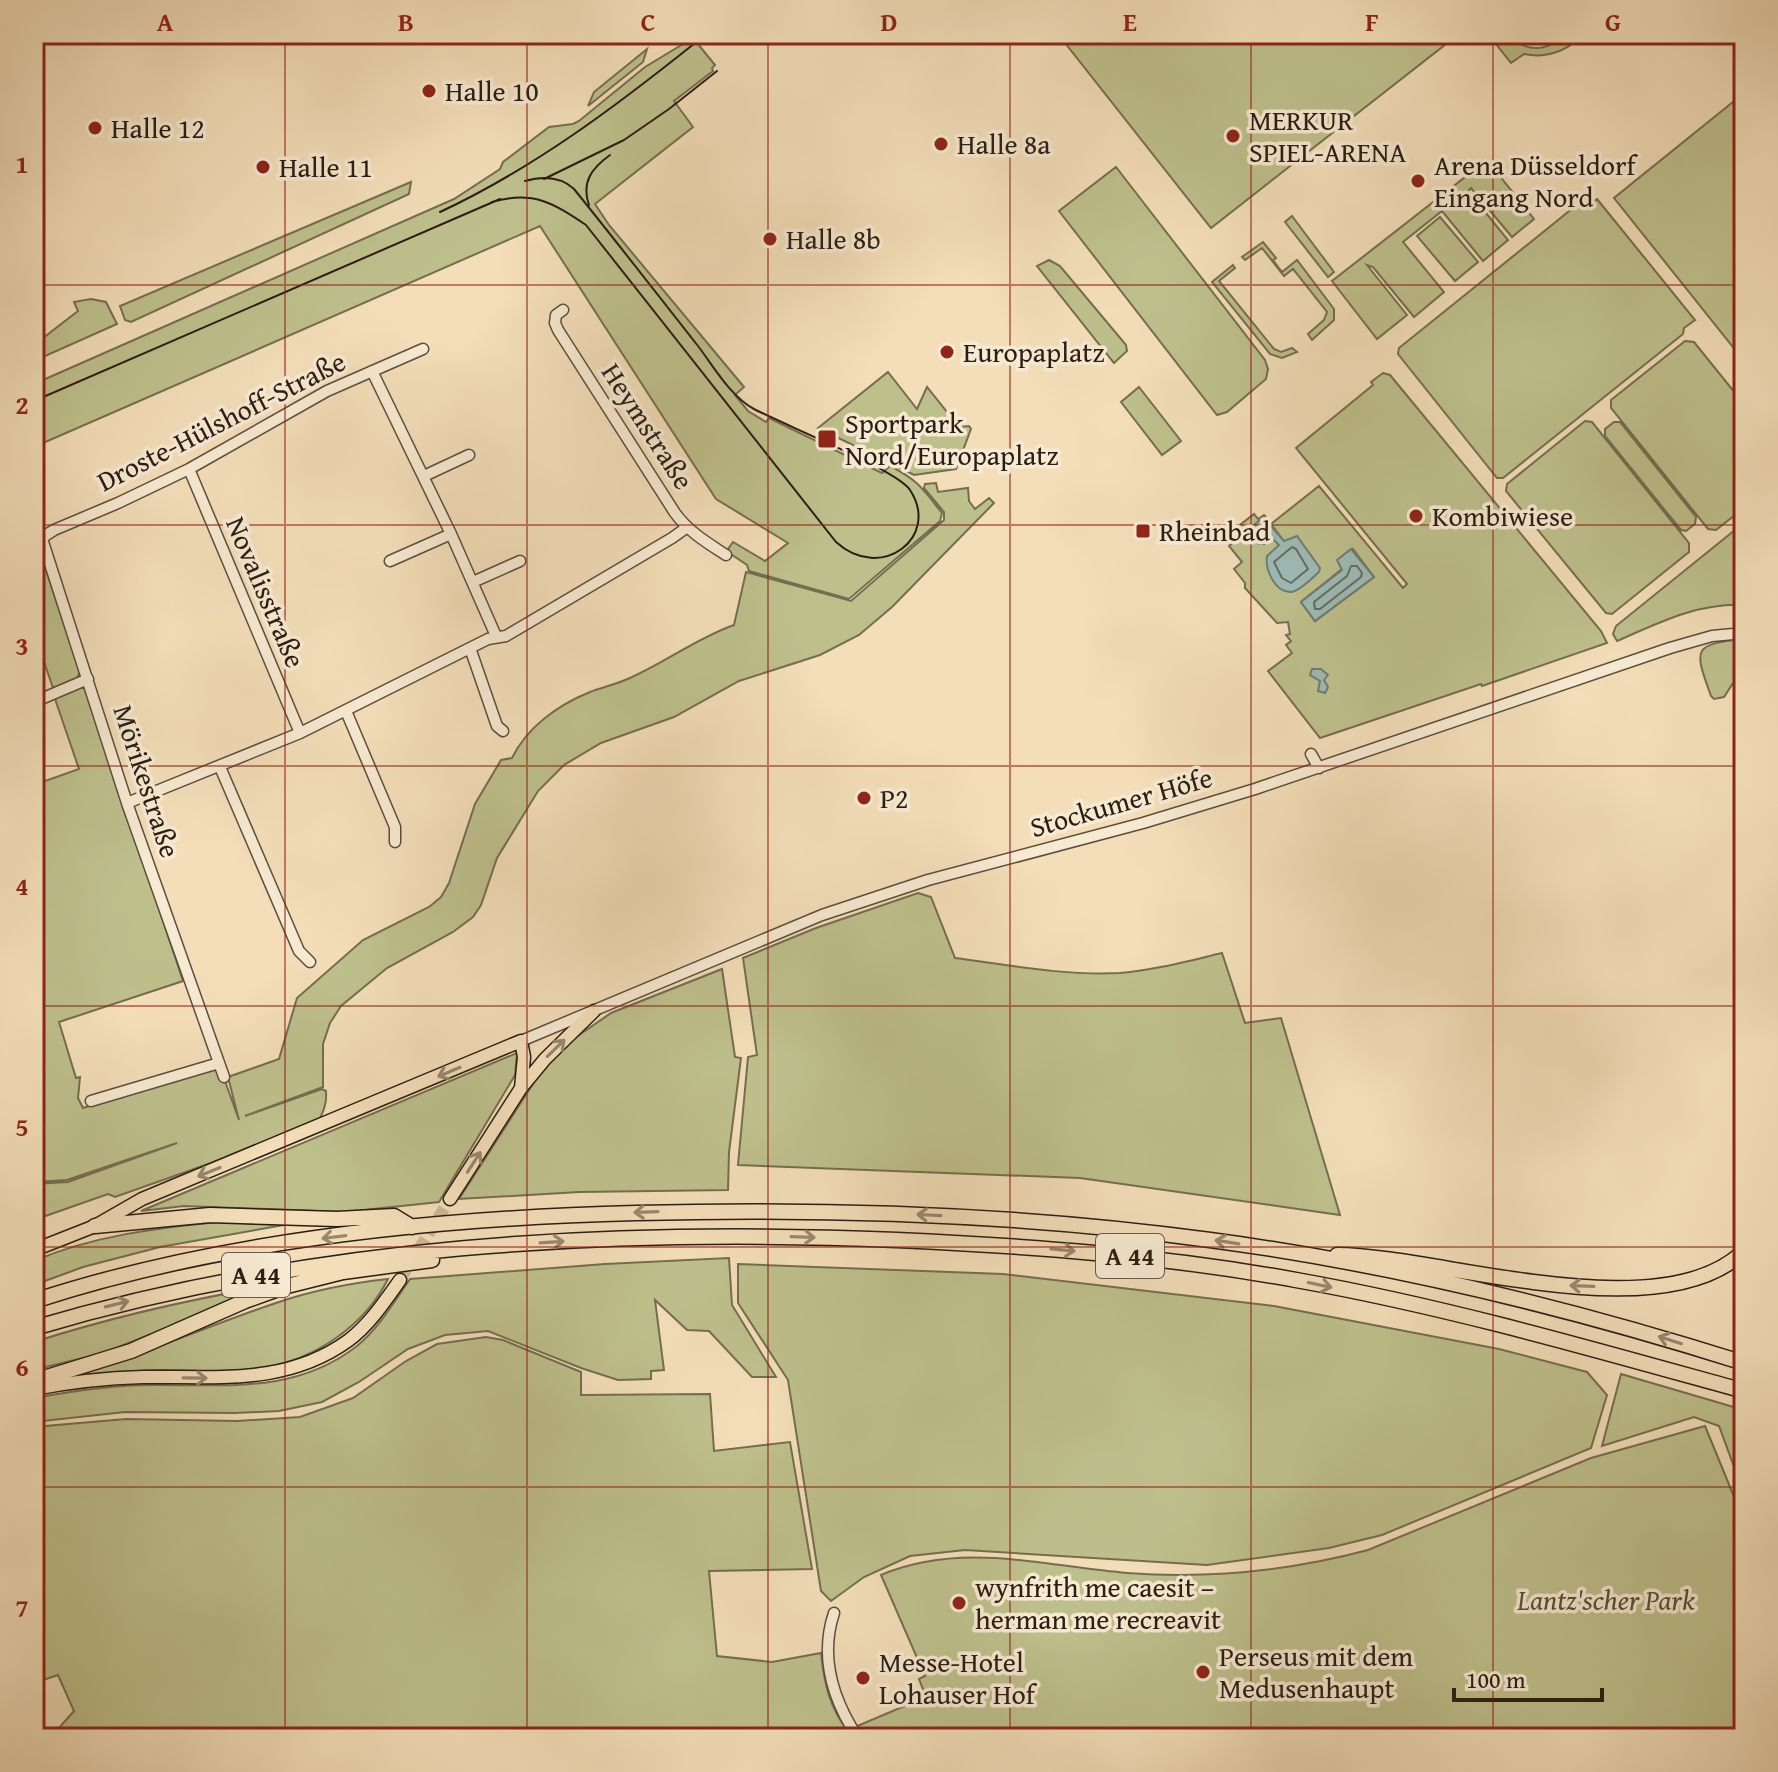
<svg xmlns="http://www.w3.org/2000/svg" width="1778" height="1772" viewBox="0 0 1778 1772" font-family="'Gentium Book Plus',serif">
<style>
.green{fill:#bec08c;stroke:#746e50;stroke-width:2;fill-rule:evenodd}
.water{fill:#9dbbb5;stroke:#6f7c75;stroke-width:2}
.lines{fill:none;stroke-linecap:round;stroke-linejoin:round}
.shore{stroke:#646c64;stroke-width:2}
.major-tunnel{stroke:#cbb798;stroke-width:12;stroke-dasharray:12 6;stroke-linecap:butt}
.minor-casing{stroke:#5d4d3d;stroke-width:13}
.major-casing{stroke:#2b1d14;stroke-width:15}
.highway-casing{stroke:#2b1d14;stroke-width:17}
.minor{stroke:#f7ead2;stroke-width:10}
.major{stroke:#f3deb9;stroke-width:12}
.highway{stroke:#f3deb9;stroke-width:14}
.tram{stroke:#2b1d14;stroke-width:2}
.oneway{stroke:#99876f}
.grid{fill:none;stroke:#8f2418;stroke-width:2;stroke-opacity:0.55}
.poi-dot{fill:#8f2418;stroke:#f7ead2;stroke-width:3}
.labels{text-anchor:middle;stroke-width:7;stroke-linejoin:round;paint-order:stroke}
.shield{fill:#f7ead2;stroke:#685a4d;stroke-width:2}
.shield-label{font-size:26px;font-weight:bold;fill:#2b1d14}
.poi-label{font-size:28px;fill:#2b1d14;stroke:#f7ead2;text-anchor:start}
.street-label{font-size:28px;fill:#2b1d14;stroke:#f7ead2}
.park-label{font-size:28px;font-style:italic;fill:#574e38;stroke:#f7ead2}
.neatline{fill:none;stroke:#8f2418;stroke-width:3}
.grid-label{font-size:26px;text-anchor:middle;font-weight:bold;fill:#8f2418}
</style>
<rect width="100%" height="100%" fill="#f3deb9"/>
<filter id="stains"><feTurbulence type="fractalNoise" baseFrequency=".0025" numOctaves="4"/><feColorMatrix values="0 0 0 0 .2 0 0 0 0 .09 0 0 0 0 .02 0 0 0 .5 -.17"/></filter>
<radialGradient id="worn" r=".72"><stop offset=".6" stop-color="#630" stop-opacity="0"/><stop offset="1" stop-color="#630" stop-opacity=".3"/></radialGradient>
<path class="green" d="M1058,34H1438L1446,44L1211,228Z
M1488,34H1516L1511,39C1545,62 1557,34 1584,34C1567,51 1548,59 1524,54L1511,63Z
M693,38L715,65L712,68L713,71L674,101L693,127L595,204L609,225L744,387L735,395L748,411L766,422L769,418L882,473L890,466C918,480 923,489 942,513L940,521L849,599L749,571L747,565L729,553L728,549L733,542L765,561L788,543L716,499L540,226L34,447V384L454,199L500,169L503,162L549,127L573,124L579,121L645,67Z
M647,49L643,62L588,106L594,92Z
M1744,93V361L1614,198Z
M1487,160L1534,219L1512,237L1471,188L1468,191L1508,240L1483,261L1442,211L1403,242L1444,292L1414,317L1373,267L1367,265L1407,315L1377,339L1332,281Z
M1116,167L1265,360L1268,369L1266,379L1227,412L1217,415L1059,211Z
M411,182L409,194L131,322L125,320L120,306Z
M1597,199L1695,320L1684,328L1683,334L1503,478H1497L1398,354L1399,348L1578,204L1586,207Z
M1292,216L1334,272L1328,277L1285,222Z
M1440,217L1478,262L1455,281L1417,236Z
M1263,242L1276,258L1273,260L1282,272L1297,260L1334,309V320L1312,340L1308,334L1324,320L1327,312L1293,269L1284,276L1262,248L1245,260L1242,257Z
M1049,260L1060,266L1126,345L1127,351L1114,363L1037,266Z
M1233,265L1235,268L1219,281L1274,349L1281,352L1292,348L1297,352L1282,358L1270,354L1212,282Z
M91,299L106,302L117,324L34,361V345L78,311L74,302Z
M1685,341L1694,342L1744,404V508L1716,530L1708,529L1611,408V400Z
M888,372L917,409L927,387L959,427L969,426L971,429L956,469L914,475L818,428Z
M1383,373L1390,375L1601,631L1607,643L1482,686L1481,684L1320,738L1268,671L1292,653L1286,645L1291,641L1286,635L1290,634L1288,622L1277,623L1245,588V583L1234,569L1242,562L1229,546L1236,540L1231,532L1254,514L1258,519L1264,515L1266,517L1251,528L1264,544L1274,538L1279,546L1319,568L1304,549L1284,541L1271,524L1319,486L1403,588L1407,584L1296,448L1373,385L1371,382ZM1353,549L1374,577L1315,621L1301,602L1342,569Z
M1139,387L1181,441L1162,455L1121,402Z
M1585,421L1592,422L1689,543V552L1612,614L1606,613L1506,491L1507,484Z
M1614,422H1620L1696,517L1695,524L1686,531L1681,530L1605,436V429Z
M936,483L938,492L968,488L969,501L975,509L989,498L994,503L892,607L859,635L820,655L739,681L674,717L601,743L564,765L538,791L497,858L481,905L473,917L453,932L387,968L341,1006L330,1023L323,1044V1087L245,1116L322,1089L326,1091C327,1102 325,1109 320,1118L228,1157L115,1197L108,1194L34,1220V1184L68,1182L177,1143L67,1180L34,1182V1152L39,1135L34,1145V785L79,769L54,696L81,687L86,690L183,981L59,1022L76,1078L80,1077L78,1098L83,1108L207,1066L221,1070L239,1120L228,1077L279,1059L297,998L363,940L429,907L441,897L449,883L475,804L501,760L512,758C527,727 558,705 590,692C603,687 617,684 630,678C666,662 697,638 734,625L746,572L851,601L944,520V512L924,488L925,484Z
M1741,525L1744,528V605C1697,603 1658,623 1617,641L1613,634L1616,626Z
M34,548L40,552L80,672L77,678L53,688L34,632Z
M1744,639V666L1724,697L1714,699L1711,696C1694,649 1692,644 1744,639Z
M918,893L931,897L955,958C1009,965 1065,976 1120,973C1155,970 1188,961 1222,953L1245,1023L1281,1018L1340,1215L1080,1178L738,1165L748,1057L757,1055L743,958L816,928Z
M722,969L735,1057L741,1058L729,1152L728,1190L579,1192L459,1199L547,1062L569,1042L611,1013Z
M517,1053L515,1075L439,1202L345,1212L184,1206L141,1211Z
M219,1222L284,1225L160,1247L83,1267L34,1285V1261C92,1236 156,1228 219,1222Z
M729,1258L732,1305L776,1377H752L709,1331L687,1330L655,1300L664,1370L651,1371V1379L618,1380L581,1368L488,1331L445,1335L408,1349L359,1382L322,1402L279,1411L235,1413L125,1412L34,1422V1398C73,1391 111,1385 150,1385C223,1384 294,1395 357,1346C379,1328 394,1302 410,1279L605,1264Z
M738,1264L1003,1274L1274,1306L1499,1349L1587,1372L1607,1395L1591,1448L1382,1535L1329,1548L1207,1565L965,1550L910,1556L864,1577L831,1601L821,1591L788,1380L738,1303Z
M388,1279C376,1303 359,1322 336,1338C279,1378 226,1371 160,1370C133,1370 107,1375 80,1374C148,1353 212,1324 279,1302C314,1290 352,1283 388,1279Z
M280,1284L103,1353L34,1370V1342C115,1316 196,1298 280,1284Z
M486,1337L503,1340L581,1372V1395L710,1394L714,1451L790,1442L812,1569L709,1571L717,1656L772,1662L821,1653C824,1682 829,1707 848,1731L829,1738H65L58,1729L74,1711L58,1675L34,1683V1427L126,1419L237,1421L300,1417L353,1398L406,1361L437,1344Z
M1621,1374L1744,1410V1494L1719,1426L1694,1417L1602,1446Z
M1705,1426L1744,1521V1738H862L855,1727L926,1697L919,1679L925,1676L881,1575C961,1541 1044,1566 1127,1573C1208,1579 1289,1571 1368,1550L1591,1458Z"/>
<path class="water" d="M1263,517L1284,541L1297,536L1320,568L1319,572C1312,578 1300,591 1291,592C1274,592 1265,569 1267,556L1279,545L1272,538L1264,544H1259L1251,532V528Z
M1351,549L1374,577L1315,621L1301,602L1342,570L1337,560Z
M1312,669H1321L1328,675L1324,680L1328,687L1325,693L1318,691L1320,681L1310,675Z"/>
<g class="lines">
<path class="shore" d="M1292,547L1296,549L1308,569L1291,583L1282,578L1274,562Z
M1351,566H1357L1362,573L1361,577L1320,609H1315L1314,602L1347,576Z"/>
<path class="major-tunnel" d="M400,1280L450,1199"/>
<defs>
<path id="minor" d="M563,310L556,315L555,323L558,330L675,513C689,532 706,542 726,555
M372,371L451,534L496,636
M189,469L300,733
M424,476L469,455
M34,514L127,803L224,1077
M34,543L54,530L118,503L189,469L327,391L423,349
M390,561L451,534
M473,582L520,561
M470,648L497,726L503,731
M34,702L88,679
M346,711L395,827V842
M1311,754L1319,768
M220,767L299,951L310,962
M127,803L300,733L488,639L506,636L672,538L686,528
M521,1041L822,915L928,880L1143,823L1255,789L1670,648L1712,636L1744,633
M91,1101L219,1063
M834,1613C819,1658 833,1700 858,1738"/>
<path id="major" d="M450,1199L521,1088L545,1059L594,1011
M34,1250L95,1226L142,1199L521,1041L524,1057L521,1088
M34,1389C70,1382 107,1378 143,1377C216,1376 286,1386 349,1340C370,1324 385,1301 400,1280"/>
<path id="highway" d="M95,1226L210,1215L337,1219L394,1216L412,1227
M1337,1255C1440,1256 1661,1332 1744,1251
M34,1301C223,1239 437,1218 636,1213C827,1208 1020,1214 1210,1240C1391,1264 1570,1308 1744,1363
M34,1328C313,1245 607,1228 897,1240C1031,1246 1164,1256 1296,1280C1448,1307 1596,1350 1744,1391
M34,1381L131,1351L245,1301L287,1286L343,1272L432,1260"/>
</defs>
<use href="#minor" class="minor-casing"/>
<use href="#major" class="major-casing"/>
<use href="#highway" class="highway-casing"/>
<use href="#minor" class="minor"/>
<use href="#major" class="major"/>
<use href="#highway" class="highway"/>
<path class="tram" d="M544,179L624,140L669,109L717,71
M492,202C533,190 553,203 586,225L836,542C881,583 941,537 910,490C897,470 782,424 754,409C731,397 714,367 698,346C657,294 616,241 574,189C560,176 543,176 525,181
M589,205C581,182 592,168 610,155
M440,212C534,168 615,107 695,43
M34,401L500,199"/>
</g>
<defs><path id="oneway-shaft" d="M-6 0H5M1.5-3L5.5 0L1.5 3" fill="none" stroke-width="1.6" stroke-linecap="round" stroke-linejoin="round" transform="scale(2)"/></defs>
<g class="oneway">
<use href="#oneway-shaft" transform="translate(556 1048) rotate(-44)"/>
<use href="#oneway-shaft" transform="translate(449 1072) rotate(157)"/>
<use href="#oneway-shaft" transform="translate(474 1162) rotate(-57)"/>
<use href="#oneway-shaft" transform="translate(209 1172) rotate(158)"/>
<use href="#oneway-shaft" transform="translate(646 1212) rotate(178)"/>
<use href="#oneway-shaft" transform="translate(929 1215) rotate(-177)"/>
<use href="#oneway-shaft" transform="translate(334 1237) rotate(173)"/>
<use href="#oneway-shaft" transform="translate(803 1237) rotate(2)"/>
<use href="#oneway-shaft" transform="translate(552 1242) rotate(-4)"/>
<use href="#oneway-shaft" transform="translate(1227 1242) rotate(-171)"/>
<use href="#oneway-shaft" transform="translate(1063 1250) rotate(5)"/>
<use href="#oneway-shaft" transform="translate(1320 1285) rotate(12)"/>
<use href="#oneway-shaft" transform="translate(1582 1286) rotate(-178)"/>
<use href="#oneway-shaft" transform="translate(117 1304) rotate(-14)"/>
<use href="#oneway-shaft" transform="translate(1670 1340) rotate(-162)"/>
<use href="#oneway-shaft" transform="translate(195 1378) rotate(1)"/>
</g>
<path class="grid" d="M285,34V1738M527,34V1738M768,34V1738M1010,34V1738M1251,34V1738M1493,34V1738M34,285H1744M34,525H1744M34,766H1744M34,1006H1744M34,1247H1744M34,1487H1744"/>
<g class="poi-dot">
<circle cx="429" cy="91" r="8"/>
<circle cx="95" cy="128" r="8"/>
<circle cx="1233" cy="136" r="8"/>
<circle cx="941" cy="144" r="8"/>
<circle cx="263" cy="167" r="8"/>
<circle cx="1418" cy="181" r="8"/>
<circle cx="770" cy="239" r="8"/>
<circle cx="947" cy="352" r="8"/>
<rect x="817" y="429" width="20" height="20" rx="4"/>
<circle cx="1416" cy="516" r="8"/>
<rect x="1135" y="523" width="16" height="16" rx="4"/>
<circle cx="864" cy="798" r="8"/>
<circle cx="959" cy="1603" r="8"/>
<circle cx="1203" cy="1672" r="8"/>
<circle cx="863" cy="1678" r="8"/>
</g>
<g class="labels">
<g class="shield">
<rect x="1096" y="1234" width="68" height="44" rx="6"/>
<rect x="222" y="1253" width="68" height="44" rx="6"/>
</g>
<g class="shield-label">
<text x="1130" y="1265">A 44</text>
<text x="256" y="1284">A 44</text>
</g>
<g class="poi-label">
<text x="445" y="101">Halle 10</text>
<text x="1249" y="130">MERKUR<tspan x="1249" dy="32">SPIEL-ARENA</tspan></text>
<text x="111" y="138">Halle 12</text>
<text x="957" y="154">Halle 8a</text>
<text x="1434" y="175">Arena Düsseldorf<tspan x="1434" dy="32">Eingang Nord</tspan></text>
<text x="279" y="177">Halle 11</text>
<text x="786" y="249">Halle 8b</text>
<text x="963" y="362">Europaplatz</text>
<text x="845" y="433">Sportpark<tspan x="845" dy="32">Nord/Europaplatz</tspan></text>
<text x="1432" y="526">Kombiwiese</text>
<text x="1159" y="541">Rheinbad</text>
<text x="880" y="808">P2</text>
<text x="975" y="1597">wynfrith me caesit –<tspan x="975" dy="32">herman me recreavit</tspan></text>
<text x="1219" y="1666">Perseus mit dem<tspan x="1219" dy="32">Medusenhaupt</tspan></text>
<text x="879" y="1672">Messe-Hotel<tspan x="879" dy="32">Lohauser Hof</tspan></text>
</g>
<g class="street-label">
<text transform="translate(221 421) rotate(-27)" y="10">Droste-Hülshoff-Straße</text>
<text transform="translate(648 426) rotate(57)" y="10">Heymstraße</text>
<text transform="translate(266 592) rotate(67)" y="10">Novalisstraße</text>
<text transform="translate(147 781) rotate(72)" y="10">Mörikestraße</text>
<text transform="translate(1121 802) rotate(-16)" y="10">Stockumer Höfe</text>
</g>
<g class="park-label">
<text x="1606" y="1610">Lantz'scher Park</text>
</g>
</g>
<rect width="1778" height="1772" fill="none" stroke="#f3deb9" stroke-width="88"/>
<path d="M1454 1688v12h148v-12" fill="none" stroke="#2b1d14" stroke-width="4"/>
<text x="1466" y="1688" font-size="24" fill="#2b1d14" stroke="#f7ead2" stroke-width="6" paint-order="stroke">100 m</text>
<rect x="44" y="44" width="1690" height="1684" class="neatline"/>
<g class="grid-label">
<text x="165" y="31">A</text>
<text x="406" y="31">B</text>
<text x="648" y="31">C</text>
<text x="889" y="31">D</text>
<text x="1130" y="31">E</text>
<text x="1372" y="31">F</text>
<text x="1613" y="31">G</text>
<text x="22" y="173">1</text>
<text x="22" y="414">2</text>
<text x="22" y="655">3</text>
<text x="22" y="895">4</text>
<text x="22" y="1136">5</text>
<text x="22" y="1376">6</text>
<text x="22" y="1617">7</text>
</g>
<rect width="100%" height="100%" filter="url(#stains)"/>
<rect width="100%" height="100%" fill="url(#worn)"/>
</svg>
